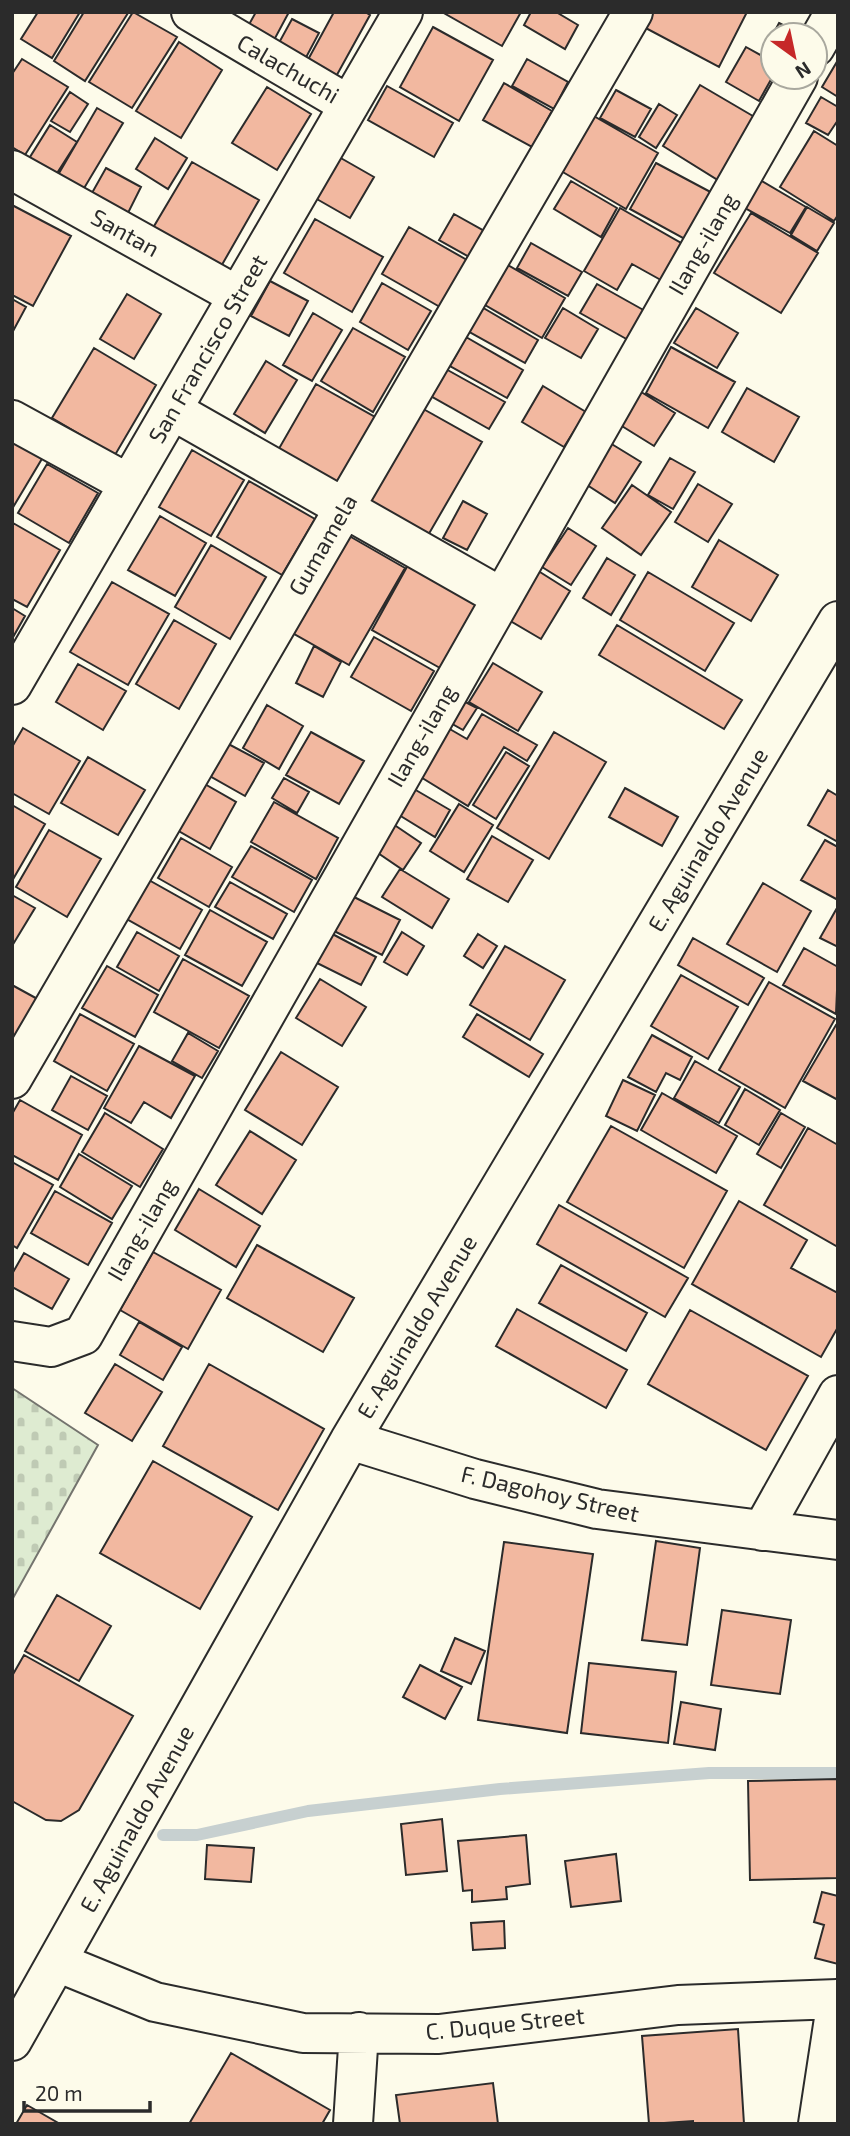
<svg xmlns="http://www.w3.org/2000/svg" width="850" height="2136" viewBox="0 0 850 2136" font-family="'Exo 2',sans-serif">
<style>
.cemetery{fill:url(#cemetery-stones);stroke:#74746e;stroke-width:2}
.lines{fill:none;stroke-linecap:round;stroke-linejoin:round}
.stream{stroke:#c7d0d0;stroke-width:12}
.building{fill:#f2b8a0;stroke:#2b2b2b;stroke-width:2}
.minor-casing{stroke:#2b2b2b;stroke-width:42}
.minor{stroke:#fdfbea;stroke-width:38}
.labels{text-anchor:middle;stroke-width:5;stroke-linejoin:round;paint-order:stroke}
.street-label{font-size:23px;fill:#2b2b2b;stroke:#fdfbea}
</style>
<defs>
<pattern id="cemetery-stones" width="16" height="16" patternUnits="userSpaceOnUse" patternTransform="scale(1.75)"><rect width="16" height="16" fill="#deebd1"/><path d="M2 7V4a2 2 0 0 1 4 0v3zM10 15v-3a2 2 0 0 1 4 0v3z" fill="#bfcab4"/></pattern>
</defs>
<rect width="100%" height="100%" fill="#fdfbea"/>
<path class="cemetery" d="M12,1388L98,1445L12,1600Z"/>
<g class="lines">
<path class="stream" d="M163,1835H197L308,1811L500,1789L709,1773H838"/>
</g>
<path class="building" d="M38,12H80L52,58L21,39Z
M84,12L128,13L85,81L54,61Z
M133,12L177,37L132,108L89,82Z
M256,12H289L273,42L247,28Z
M334,12H365L370,15L333,82L304,67Z
M442,12H521L502,46Z
M531,12H556L578,25L565,49L524,25Z
M647,12H747L719,67L640,25Z
M292,19L319,33L302,65L275,50Z
M779,23L802,35H773V59L763,53Z
M433,27L493,60L459,121L400,87Z
M179,42L222,70L181,138L136,111Z
M746,47L773,62V76L759,101L726,82Z
M22,59L68,87L25,155L12,147V74Z
M527,59L568,82L554,109L512,86Z
M838,60V97L822,87Z
M504,83L552,111L532,147L483,120Z
M700,85L758,119L721,182L663,146Z
M387,86L453,123L434,157L368,120Z
M267,87L311,114L277,170L232,143Z
M616,90L651,109L635,137L600,118Z
M70,92L88,104L70,132L51,121Z
M821,97L838,107V120L828,135L806,123Z
M659,104L677,115L656,148L639,137Z
M97,108L123,123L80,195L55,180Z
M592,115L658,153L626,209L561,171Z
M50,125L77,142L52,181L25,165Z
M814,131L838,146V215L834,221L780,187Z
M155,138L187,158L168,189L136,169Z
M339,157L374,177L350,218L315,198Z
M192,162L259,200L215,277L147,238Z
M656,163L718,196L692,243L630,209Z
M106,168L141,187L125,219L88,200Z
M760,180L806,207L790,233L745,208Z
M571,181L617,208L601,237L554,209Z
M12,205L71,236L33,306L12,295Z
M807,207L834,223L817,251L791,235Z
M620,208L688,247L668,284L632,264L617,290L584,271Z
M751,213L818,253L781,313L714,273Z
M454,214L486,232L471,258L439,240Z
M315,219L383,257L352,312L284,273Z
M409,227L467,260L440,307L382,274Z
M531,243L582,272L568,296L517,268Z
M501,261L565,298L542,338L478,301Z
M270,281L308,301L289,336L251,316Z
M382,283L431,311L408,350L360,322Z
M597,284L647,312L630,341L580,313Z
M127,294L161,314L134,359L100,339Z
M12,299L26,307L12,333Z
M480,306L538,340L525,363L466,330Z
M563,308L598,329L581,358L545,338Z
M696,308L738,333L717,368L674,343Z
M313,313L342,330L312,381L283,365Z
M353,328L405,357L373,412L321,381Z
M466,337L523,370L507,398L450,366Z
M671,347L735,382L708,428L646,393Z
M94,348L156,385L115,455L52,418Z
M266,361L297,380L265,433L234,414Z
M444,368L505,402L489,429L429,395Z
M316,384L375,417L336,485L277,452Z
M543,386L586,412L564,447L522,422Z
M747,388L799,417L774,462L722,432Z
M638,390L675,413L654,446L617,423Z
M418,406L482,442L423,544L359,507Z
M12,439L43,457L12,509Z
M610,443L641,462L615,503L584,483Z
M192,450L244,480L211,536L159,507Z
M670,458L695,472L673,509L648,495Z
M47,464L98,493L69,543L18,513Z
M249,481L315,519L282,575L217,537Z
M698,484L732,504L708,542L675,522Z
M632,485L671,512L641,555L602,528Z
M463,501L487,514L467,550L443,538Z
M160,516L206,543L175,596L128,570Z
M13,523L60,550L27,607L12,599Z
M568,528L596,546L571,585L542,567Z
M344,533L405,568L349,665L289,631Z
M719,540L778,575L751,621L692,587Z
M211,545L266,577L230,639L175,607Z
M607,558L635,575L611,615L583,598Z
M408,565L477,603L440,668L372,630Z
M532,567L570,591L541,639L502,616Z
M648,572L734,623L705,671L620,620Z
M112,582L169,614L128,685L70,652Z
M12,608L25,616L12,639Z
M174,620L216,644L179,709L136,684Z
M617,625L742,700L724,729L599,655Z
M374,637L434,671L411,711L351,677Z
M314,646L341,662L323,697L296,683Z
M493,663L542,692L518,731L469,702Z
M78,664L126,691L103,730L56,702Z
M452,695L477,708L463,730L440,717Z
M267,705L303,726L279,769L243,748Z
M482,714L537,745L527,761L504,747L468,806L419,776L448,728L467,739Z
M23,728L80,761L49,814L12,793V747Z
M311,732L364,761L339,804L286,775Z
M554,732L606,762L549,859L497,828Z
M219,739L264,763L245,796L201,771Z
M506,752L529,766L496,819L473,805Z
M88,757L145,790L118,835L61,803Z
M284,778L309,792L297,813L272,798Z
M196,779L236,802L210,849L170,826Z
M625,788L678,817L662,846L609,817Z
M414,789L450,810L435,837L399,815Z
M828,790L838,796V842L808,825Z
M274,802L338,838L316,879L251,842Z
M459,804L493,825L464,872L430,851Z
M12,805L45,824L12,881Z
M393,824L421,843L403,870L375,851Z
M49,830L101,859L67,917L16,887Z
M492,836L533,860L508,902L467,879Z
M181,838L232,867L209,907L158,878Z
M825,840L838,847V900L801,880Z
M251,846L312,880L294,912L232,877Z
M400,869L449,899L432,928L382,897Z
M147,879L202,910L180,949L125,918Z
M230,882L287,914L273,939L215,907Z
M763,883L811,911L777,972L727,944Z
M348,894L400,920L382,955L330,929Z
M12,895L35,908L12,946Z
M837,908L838,909V947L820,938Z
M210,910L267,942L242,986L185,955Z
M321,928L376,957L361,985L305,957Z
M137,932L179,956L159,991L117,967Z
M402,932L424,946L407,975L384,962Z
M478,934L497,946L483,968L464,956Z
M693,938L764,978L748,1005L678,965Z
M505,946L565,980L530,1040L470,1005Z
M804,948L838,967L836,1014L783,985Z
M183,959L249,996L219,1048L154,1012Z
M107,966L158,995L135,1037L82,1008Z
M681,975L738,1007L708,1059L651,1026Z
M320,979L366,1007L342,1046L296,1018Z
M769,982L835,1019L785,1108L719,1070Z
M12,985L43,1002L12,1055Z
M80,1014L134,1044L107,1091L54,1061Z
M477,1014L543,1054L529,1077L463,1037Z
M836,1025L838,1026V1100L803,1081Z
M188,1033L218,1051L202,1078L172,1061Z
M652,1035L692,1057L680,1080L666,1073L656,1092L628,1077Z
M139,1046L195,1076L171,1118L144,1102L131,1123L104,1108Z
M281,1052L338,1087L302,1145L245,1110Z
M695,1061L740,1087L719,1123L674,1098Z
M71,1076L107,1096L88,1130L52,1110Z
M623,1080L655,1095L637,1131L606,1116Z
M745,1089L780,1110L759,1145L725,1125Z
M662,1093L737,1136L716,1173L641,1130Z
M20,1100L82,1135L58,1180L12,1155V1114Z
M105,1113L163,1149L140,1187L82,1152Z
M781,1113L805,1127L781,1168L757,1154Z
M611,1126L727,1191L684,1268L567,1202Z
M808,1128L838,1145V1247L764,1205Z
M250,1131L296,1160L262,1214L216,1185Z
M79,1154L132,1186L112,1219L60,1187Z
M12,1162L53,1185L17,1248L12,1245Z
M199,1189L260,1226L236,1267L175,1230Z
M55,1191L112,1223L88,1265L31,1233Z
M739,1201L807,1240L791,1268L838,1293V1327L821,1357L692,1284Z
M559,1205L688,1278L665,1317L537,1244Z
M257,1245L354,1298L323,1352L227,1298Z
M153,1252L221,1290L188,1349L120,1310Z
M24,1253L69,1279L52,1309L12,1287V1274Z
M561,1265L647,1313L626,1351L539,1303Z
M517,1309L627,1370L606,1408L496,1346Z
M690,1310L808,1376L766,1450L648,1384Z
M139,1322L182,1347L163,1380L120,1355Z
M115,1364L162,1392L132,1441L85,1413Z
M209,1364L324,1429L278,1510L163,1446Z
M153,1461L252,1517L200,1609L100,1553Z
M656,1541L700,1548L687,1645L642,1640Z
M504,1542L593,1554L567,1733L478,1720Z
M57,1595L111,1626L79,1681L25,1651Z
M722,1610L791,1620L780,1694L711,1685Z
M455,1638L485,1651L471,1684L441,1671Z
M24,1655L133,1716L79,1810L61,1821L46,1820L12,1801V1676Z
M589,1663L676,1672L668,1743L581,1733Z
M420,1665L462,1687L445,1719L403,1697Z
M681,1702L721,1709L715,1750L674,1744Z
M838,1779V1878L750,1880L748,1781Z
M442,1819L447,1871L406,1875L401,1824Z
M526,1835L530,1884L506,1887L507,1899L472,1902V1890L463,1891L458,1841Z
M207,1845L254,1848L251,1882L205,1879Z
M616,1854L621,1901L571,1907L565,1861Z
M822,1892L838,1896V1964L815,1958L824,1925L814,1922Z
M504,1921L505,1948L473,1950L471,1923Z
M738,2029L744,2124H693V2121L649,2124L642,2036Z
M231,2053L330,2110L322,2124H189Z
M493,2083L498,2124H400L396,2095Z
M27,2105L60,2124H16Z"/>
<g class="lines">
<defs>
<path id="minor" d="M191,12L349,105
M815,47L835,12
M12,170L238,296
M172,410L501,597
M12,420L129,484
M12,685L403,12
M12,1079L633,12
M12,1341L51,1347L83,1335L798,77
M350,1440L475,1479L597,1509L838,1540
M762,1531L838,1395
M57,1962L155,2002L303,2033L439,2034L678,2005L838,1999
M12,2041L350,1440L838,621
M353,2124L359,2032
M818,2124L837,1999"/>
</defs>
<use href="#minor" class="minor-casing"/>
<use href="#minor" class="minor"/>
</g>
<g class="labels">
<g class="street-label">
<text transform="translate(288 69) rotate(30)" y="8">Calachuchi</text>
<text transform="translate(125 233) rotate(29)" y="8">Santan</text>
<text transform="translate(703 244) rotate(-60)" y="8">Ilang-ilang</text>
<text transform="translate(208 349) rotate(-60)" y="8">San Francisco Street</text>
<text transform="translate(323 545) rotate(-60)" y="8">Gumamela</text>
<text transform="translate(422 736) rotate(-60)" y="8">Ilang-ilang</text>
<text transform="translate(708 840) rotate(-59)" y="8">E. Aguinaldo Avenue</text>
<text transform="translate(142 1230) rotate(-60)" y="8">Ilang-ilang</text>
<text transform="translate(417 1327) rotate(-59)" y="8">E. Aguinaldo Avenue</text>
<text transform="translate(550 1494) rotate(13)" y="8">F. Dagohoy Street</text>
<text transform="translate(137 1819) rotate(-61)" y="8">E. Aguinaldo Avenue</text>
<text transform="translate(505 2024) rotate(-6)" y="8">C. Duque Street</text>
</g>
</g>
<rect width="850" height="2136" fill="none" stroke="#2b2b2b" stroke-width="28"/>
<g transform="translate(794 56) rotate(147)"><circle r="33" fill="#fdfbea" stroke="#a9a89e" stroke-width="2"/>
<path d="M0-5L12 26L0 18L-12 26Z" fill="#c62828"/>
<text y="-10" font-size="19" font-weight="bold" text-anchor="middle" fill="#2b2b2b">N</text>
</g>
<path d="M24 2101v10h126v-10" fill="none" stroke="#2b2b2b" stroke-width="3.5"/>
<text x="35" y="2101" font-size="21" fill="#2b2b2b" stroke="#fdfbea" stroke-width="5" paint-order="stroke">20 m</text>
</svg>
